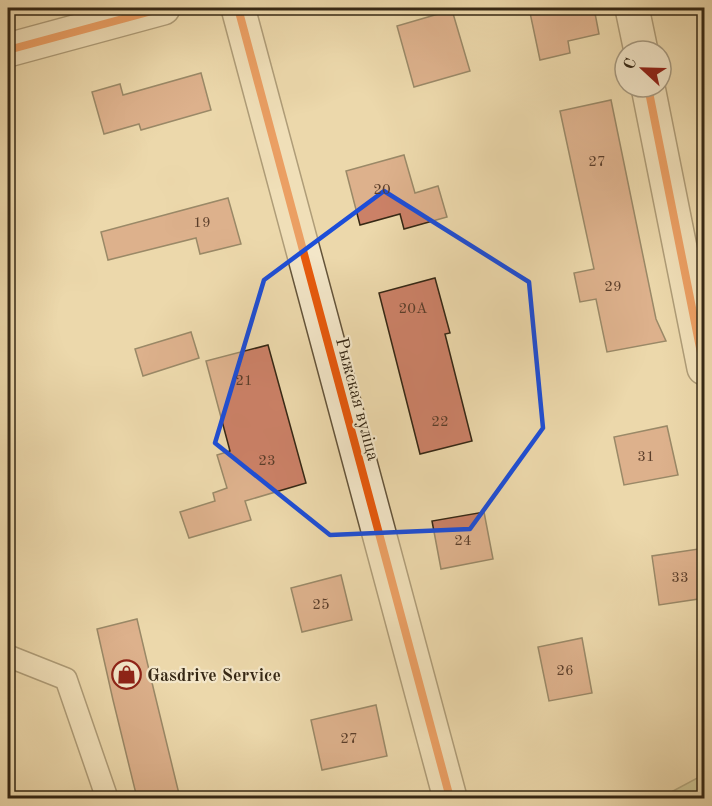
<svg xmlns="http://www.w3.org/2000/svg" width="712" height="806" viewBox="0 0 712 806" font-family="'Old Standard TT',serif">
<style>
.green{fill:#b6bf8a;stroke:#767450;stroke-width:1.5}
.building{fill:#cb8167;stroke:#362815;stroke-width:1.5}
.lines{fill:none;stroke-linecap:round;stroke-linejoin:round}
.service-casing{stroke:#64543a;stroke-width:24}
.minor-casing{stroke:#64543a;stroke-width:36}
.service{stroke:#f3e6c8;stroke-width:21}
.minor{stroke:#f3e6c8;stroke-width:33}
.cycleway-casing{stroke:#f3e6c8;stroke-width:11}
.cycleway{stroke:#e8590c;stroke-width:8}
.marked{fill:none;stroke:#1d4ed8;stroke-width:4.5;stroke-linejoin:round}
.labels{text-anchor:middle;stroke-width:4.5;stroke-linejoin:round;paint-order:stroke}
.number-label{font-size:15px;fill:#5b3e2a}
.street-label{font-size:18px;fill:#362815;stroke:#f3e6c8}
.poi-label{font-size:18px;font-weight:bold;fill:#362815;stroke:#f3e6c8;text-anchor:start}
</style>
<rect width="100%" height="100%" fill="#ecd8ab"/>
<filter id="stains"><feTurbulence type="fractalNoise" baseFrequency=".00333" numOctaves="4"/><feColorMatrix values="0 0 0 0 .2 0 0 0 0 .09 0 0 0 0 .02 0 0 0 .5 -.17"/></filter>
<radialGradient id="worn" r=".72"><stop offset=".6" stop-color="#630" stop-opacity="0"/><stop offset="1" stop-color="#630" stop-opacity=".3"/></radialGradient>
<path class="green" d="M701,776L704,777V798H660Z"/>
<path class="building" d="M529,8H594L599,34L568,41L570,53L540,60Z
M452,10L470,71L414,87L397,26Z
M201,73L211,110L141,130L139,124L104,134L92,92L120,84L123,95Z
M611,100L656,319L666,341L607,352L596,299L580,302L574,273L594,269L560,111Z
M404,155L415,193L438,186L447,217L404,229L400,214L360,225L346,171Z
M228,198L241,244L200,254L196,238L108,260L101,232Z
M435,278L450,333L445,334L472,441L420,454L379,293Z
M191,332L199,358L143,376L135,349Z
M268,345L306,483L245,501L251,520L189,538L180,512L215,501L213,493L227,488L217,455L230,451L206,361Z
M667,426L678,475L624,485L614,437Z
M484,512L493,559L441,569L432,521Z
M705,548V598L659,605L652,556Z
M341,575L352,620L302,632L291,588Z
M137,619L154,691L180,798H137L113,700L97,629Z
M582,638L592,693L549,701L538,647Z
M376,705L387,756L322,770L311,720Z"/>
<g class="lines">
<defs>
<path id="service" d="M8,656L66,679L107,798"/>
<path id="minor" d="M238,8L450,798
M632,8L641,51
M8,50L163,8
M648,87L704,368"/>
</defs>
<use href="#service" class="service-casing"/>
<use href="#minor" class="minor-casing"/>
<use href="#service" class="service"/>
<use href="#minor" class="minor"/>
<defs>
<path id="cycleway" d="M238,8L450,798
M8,50L163,8
M648,87L704,368"/>
</defs>
<use href="#cycleway" class="cycleway-casing"/>
<use href="#cycleway" class="cycleway"/>
</g>
<path d="M0 0H712V806H0ZM384,191L529,282L543,428L470,529L330,535L215,443L264,280Z" fill="#ecd8ab" fill-opacity=".55" fill-rule="evenodd"/>
<path class="marked" d="M384,191L529,282L543,428L470,529L330,535L215,443L264,280Z"/>
<defs>
<symbol id="shop-ring" viewBox="-11 -11 22 22"><circle r="9.5" fill="#f3e6c8" stroke="#8f2418" stroke-width="1.5"/><path d="M-5-2.5h2.3a2.7 3.5 0 0 1 5.4 0H5L5.5 6h-11ZM-1.5-2.5h3a1.5 2.3 0 0 0-3 0Z" fill="#8f2418"/></symbol>
</defs>
<g fill-rule="evenodd">
<use href="#shop-ring" x="110" y="658" width="33" height="33"/>
</g>
<g class="labels">
<g class="number-label">
<text x="597" y="166">27</text>
<text x="382" y="194">20</text>
<text x="202" y="227">19</text>
<text x="613" y="291">29</text>
<text x="413" y="313">20А</text>
<text x="244" y="385">21</text>
<text x="440" y="426">22</text>
<text x="646" y="461">31</text>
<text x="267" y="465">23</text>
<text x="463" y="545">24</text>
<text x="680" y="582">33</text>
<text x="321" y="609">25</text>
<text x="565" y="675">26</text>
<text x="349" y="743">27</text>
</g>
<g class="street-label">
<text transform="translate(358 399) rotate(75)" y="6">Рыжская вуліца</text>
</g>
<g class="poi-label">
<text x="147" y="681">Gasdrive Service</text>
</g>
</g>
<rect width="712" height="806" fill="none" stroke="#ecd8ab" stroke-width="30"/>
<rect x="9" y="9" width="694" height="788" fill="none" stroke="#362815" stroke-width="3"/>
<rect x="15" y="15" width="682" height="776" fill="none" stroke="#362815" stroke-width="1.5"/>
<g transform="translate(643 69) rotate(292)"><circle r="28" fill="#f3e6c8" stroke="#a79a80" stroke-width="1.5"/>
<path d="M0-4.5L10 22L0 15L-10 22Z" fill="#8f2418"/>
<text y="-9" font-size="16" font-weight="bold" text-anchor="middle" fill="#362815">С</text>
</g>
<rect width="100%" height="100%" filter="url(#stains)"/>
<rect width="100%" height="100%" fill="url(#worn)"/>
</svg>
